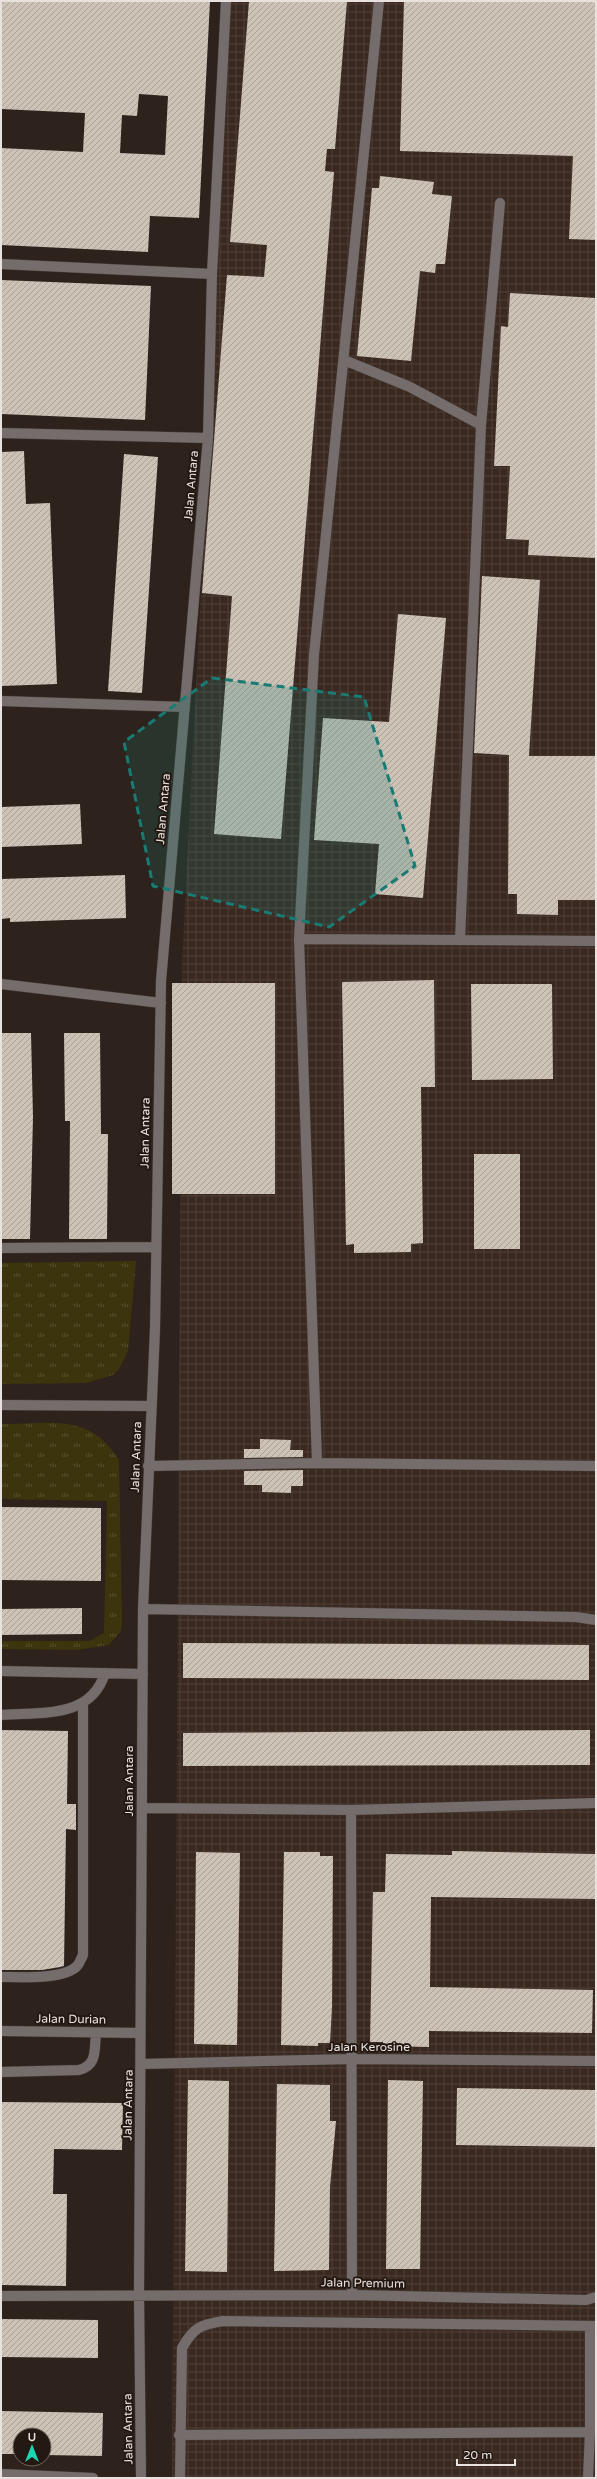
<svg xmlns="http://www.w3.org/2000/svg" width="597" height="2479" viewBox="0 0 597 2479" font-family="'Varela Round',sans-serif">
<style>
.industrial{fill:url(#industrial-grid)}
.grass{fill:url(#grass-tufts)}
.building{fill:url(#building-hatch);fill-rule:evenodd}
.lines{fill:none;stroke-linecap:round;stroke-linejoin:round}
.minor-casing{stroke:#473d37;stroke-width:11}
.minor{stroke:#746d6c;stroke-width:10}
.marked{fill:#1a7b74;fill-opacity:0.2;stroke:#1a7b74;stroke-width:3;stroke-dasharray:8 5;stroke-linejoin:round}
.labels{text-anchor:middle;stroke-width:4;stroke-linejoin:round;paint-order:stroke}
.street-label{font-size:12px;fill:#e9e1dd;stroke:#231812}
</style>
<defs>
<pattern id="industrial-grid" width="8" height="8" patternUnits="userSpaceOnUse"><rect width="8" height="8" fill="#3a2920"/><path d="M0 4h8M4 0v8" fill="none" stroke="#4d3e35"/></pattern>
<pattern id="grass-tufts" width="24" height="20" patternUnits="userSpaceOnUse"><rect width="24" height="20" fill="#3b340c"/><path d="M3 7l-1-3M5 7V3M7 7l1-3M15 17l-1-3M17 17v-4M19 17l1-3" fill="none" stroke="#57512f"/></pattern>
<pattern id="building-hatch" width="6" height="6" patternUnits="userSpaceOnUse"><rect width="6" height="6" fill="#ccc2b6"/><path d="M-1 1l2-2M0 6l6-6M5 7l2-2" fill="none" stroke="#aaa299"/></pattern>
</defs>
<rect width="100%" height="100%" fill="#2d221c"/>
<path class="industrial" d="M231,1H596V2478H172L182,963Z"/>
<path class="grass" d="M136,1261L128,1351L119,1369L113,1375L86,1383L1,1384V1263Z
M1,1424C50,1424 90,1412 119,1460L122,1622L121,1631L109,1645L76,1650L1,1649V1641H89L104,1633L107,1501L1,1499Z"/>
<path class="building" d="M1,1H210L199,218L150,216L148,252L1,245V148L83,152L85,113L1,109ZM139,94L168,96L165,155L120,153L122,115L137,116Z
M249,1H347L335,149H327L325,171L334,172L281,839L214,834L232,596L202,593L227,275L264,277L267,245L230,242Z
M404,1H596V240L569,239L573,156L400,151Z
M380,176L434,182L432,194L452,196L445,264H436L435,273L420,271L411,361L357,356L372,188H379Z
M1,280L151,286L145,420L1,414Z
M510,293L596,298V558L528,555L529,540L506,539L510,466H494L501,326L508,327Z
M24,451L26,504L50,503L57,684L1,686V452Z
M124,454L158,457L142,693L108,691Z
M482,576L540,580L529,756H596V900H558V915L517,914V894H508L509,755L474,753Z
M398,614L446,618L423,898L375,894L379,844L314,840L323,718L389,722Z
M80,804L82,844L1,847V807Z
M125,875L126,918L10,922V918L1,919V879Z
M434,980L435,1087H421L423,1243L411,1244V1252L354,1253V1244L346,1245L342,982Z
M172,983H275V1194H172Z
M471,984H552L553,1079L472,1080Z
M1,1033H31L33,1117L30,1239H1Z
M64,1033H100L101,1134H108L107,1239H69L70,1121H65Z
M474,1154H520V1249H474Z
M260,1439L291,1440L290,1450H303V1457L244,1458V1449H260Z
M303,1470V1486H291V1493L262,1492V1485H244V1471Z
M1,1507L101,1508V1581L1,1580Z
M82,1608V1634L1,1635V1609Z
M183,1643L589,1645V1680L183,1678Z
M1,1730L68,1731L67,1804H76V1830L66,1829L64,1966L60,1967L42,1970H1Z
M590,1730V1765L183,1766V1733Z
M452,1851L596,1854V1899L431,1897L430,1987L593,1990L592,2033L429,2031V2047L383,2046V2042H370L373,1892H385L386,1854L452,1855Z
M196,1852L240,1853L237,2045L194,2044Z
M284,1852H320V1856H333L332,2007L330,2043H318V2046L281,2045Z
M188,2080L229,2081L227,2272L185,2271Z
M388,2080L423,2081L420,2269H386Z
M277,2084L330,2085V2121H336L330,2187L329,2270L274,2271Z
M457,2088L596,2090V2147L456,2145Z
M1,2102L123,2103L122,2150L54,2149L53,2194H67L66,2286L1,2285Z
M1,2319L98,2320V2358L1,2357Z
M1,2411L103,2413L102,2456L44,2455V2435H20V2454H1Z"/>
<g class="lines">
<defs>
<path id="minor" d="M1,264L212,274
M481,425L500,203
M1,433L208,438
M1,701L185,707
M299,939L460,940L481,425L410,387L344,360
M460,940L596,941
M1,984L161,1003
M1,1248L156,1247
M1,1405L151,1406
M317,1463L299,939L314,655L379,1
M148,1466L317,1463L596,1466
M143,1609L576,1617L596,1620
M1,1671L143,1674
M1,1715C41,1712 91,1719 105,1673
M142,1808L351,1810L596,1803
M351,1810L352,2295
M1,1977C19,1977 64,1980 77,1966C79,1964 81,1959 83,1955V1703
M1,2031L140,2033
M142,2064L351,2059L596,2061
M1,2072L79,2070C98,2065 94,2049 96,2033
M1,2296L352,2295L586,2300L596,2297
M179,2435L590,2432V2326
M1,2474L93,2478
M141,2478L139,2294L143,1609L155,1329L161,981L208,438L212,274L226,1
M180,2478L182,2348C194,2327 200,2325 223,2321L596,2326
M588,2478L590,2432"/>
</defs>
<use href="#minor" class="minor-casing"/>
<use href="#minor" class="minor"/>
</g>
<path class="marked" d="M212,678L364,697L415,866L329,927L153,886L124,742Z"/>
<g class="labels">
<g class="street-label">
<text transform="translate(191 486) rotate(-85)" y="4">Jalan Antara</text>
<text transform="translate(163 809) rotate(-85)" y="4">Jalan Antara</text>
<text transform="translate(145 1133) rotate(-89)" y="4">Jalan Antara</text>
<text transform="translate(136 1457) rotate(-88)" y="4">Jalan Antara</text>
<text transform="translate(129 1781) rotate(-90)" y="4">Jalan Antara</text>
<text transform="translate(71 2019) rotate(1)" y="4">Jalan Durian</text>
<text x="369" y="2051">Jalan Kerosine</text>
<text transform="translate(128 2105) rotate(-89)" y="4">Jalan Antara</text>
<text transform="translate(363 2283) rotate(1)" y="4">Jalan Premium</text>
<text transform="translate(128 2429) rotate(-91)" y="4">Jalan Antara</text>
</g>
</g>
<rect width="597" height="2479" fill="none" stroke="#e9e1dd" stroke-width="4"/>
<g transform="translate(32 2447)"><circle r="19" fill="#231812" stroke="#726863"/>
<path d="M0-3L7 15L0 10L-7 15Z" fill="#1cd5b1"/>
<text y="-6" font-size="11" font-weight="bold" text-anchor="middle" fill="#e9e1dd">U</text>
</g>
<path d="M457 2459v6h58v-6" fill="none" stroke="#e9e1dd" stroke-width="2"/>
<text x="463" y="2459" font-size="12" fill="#e9e1dd" stroke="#231812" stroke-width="3" paint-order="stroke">20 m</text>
</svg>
